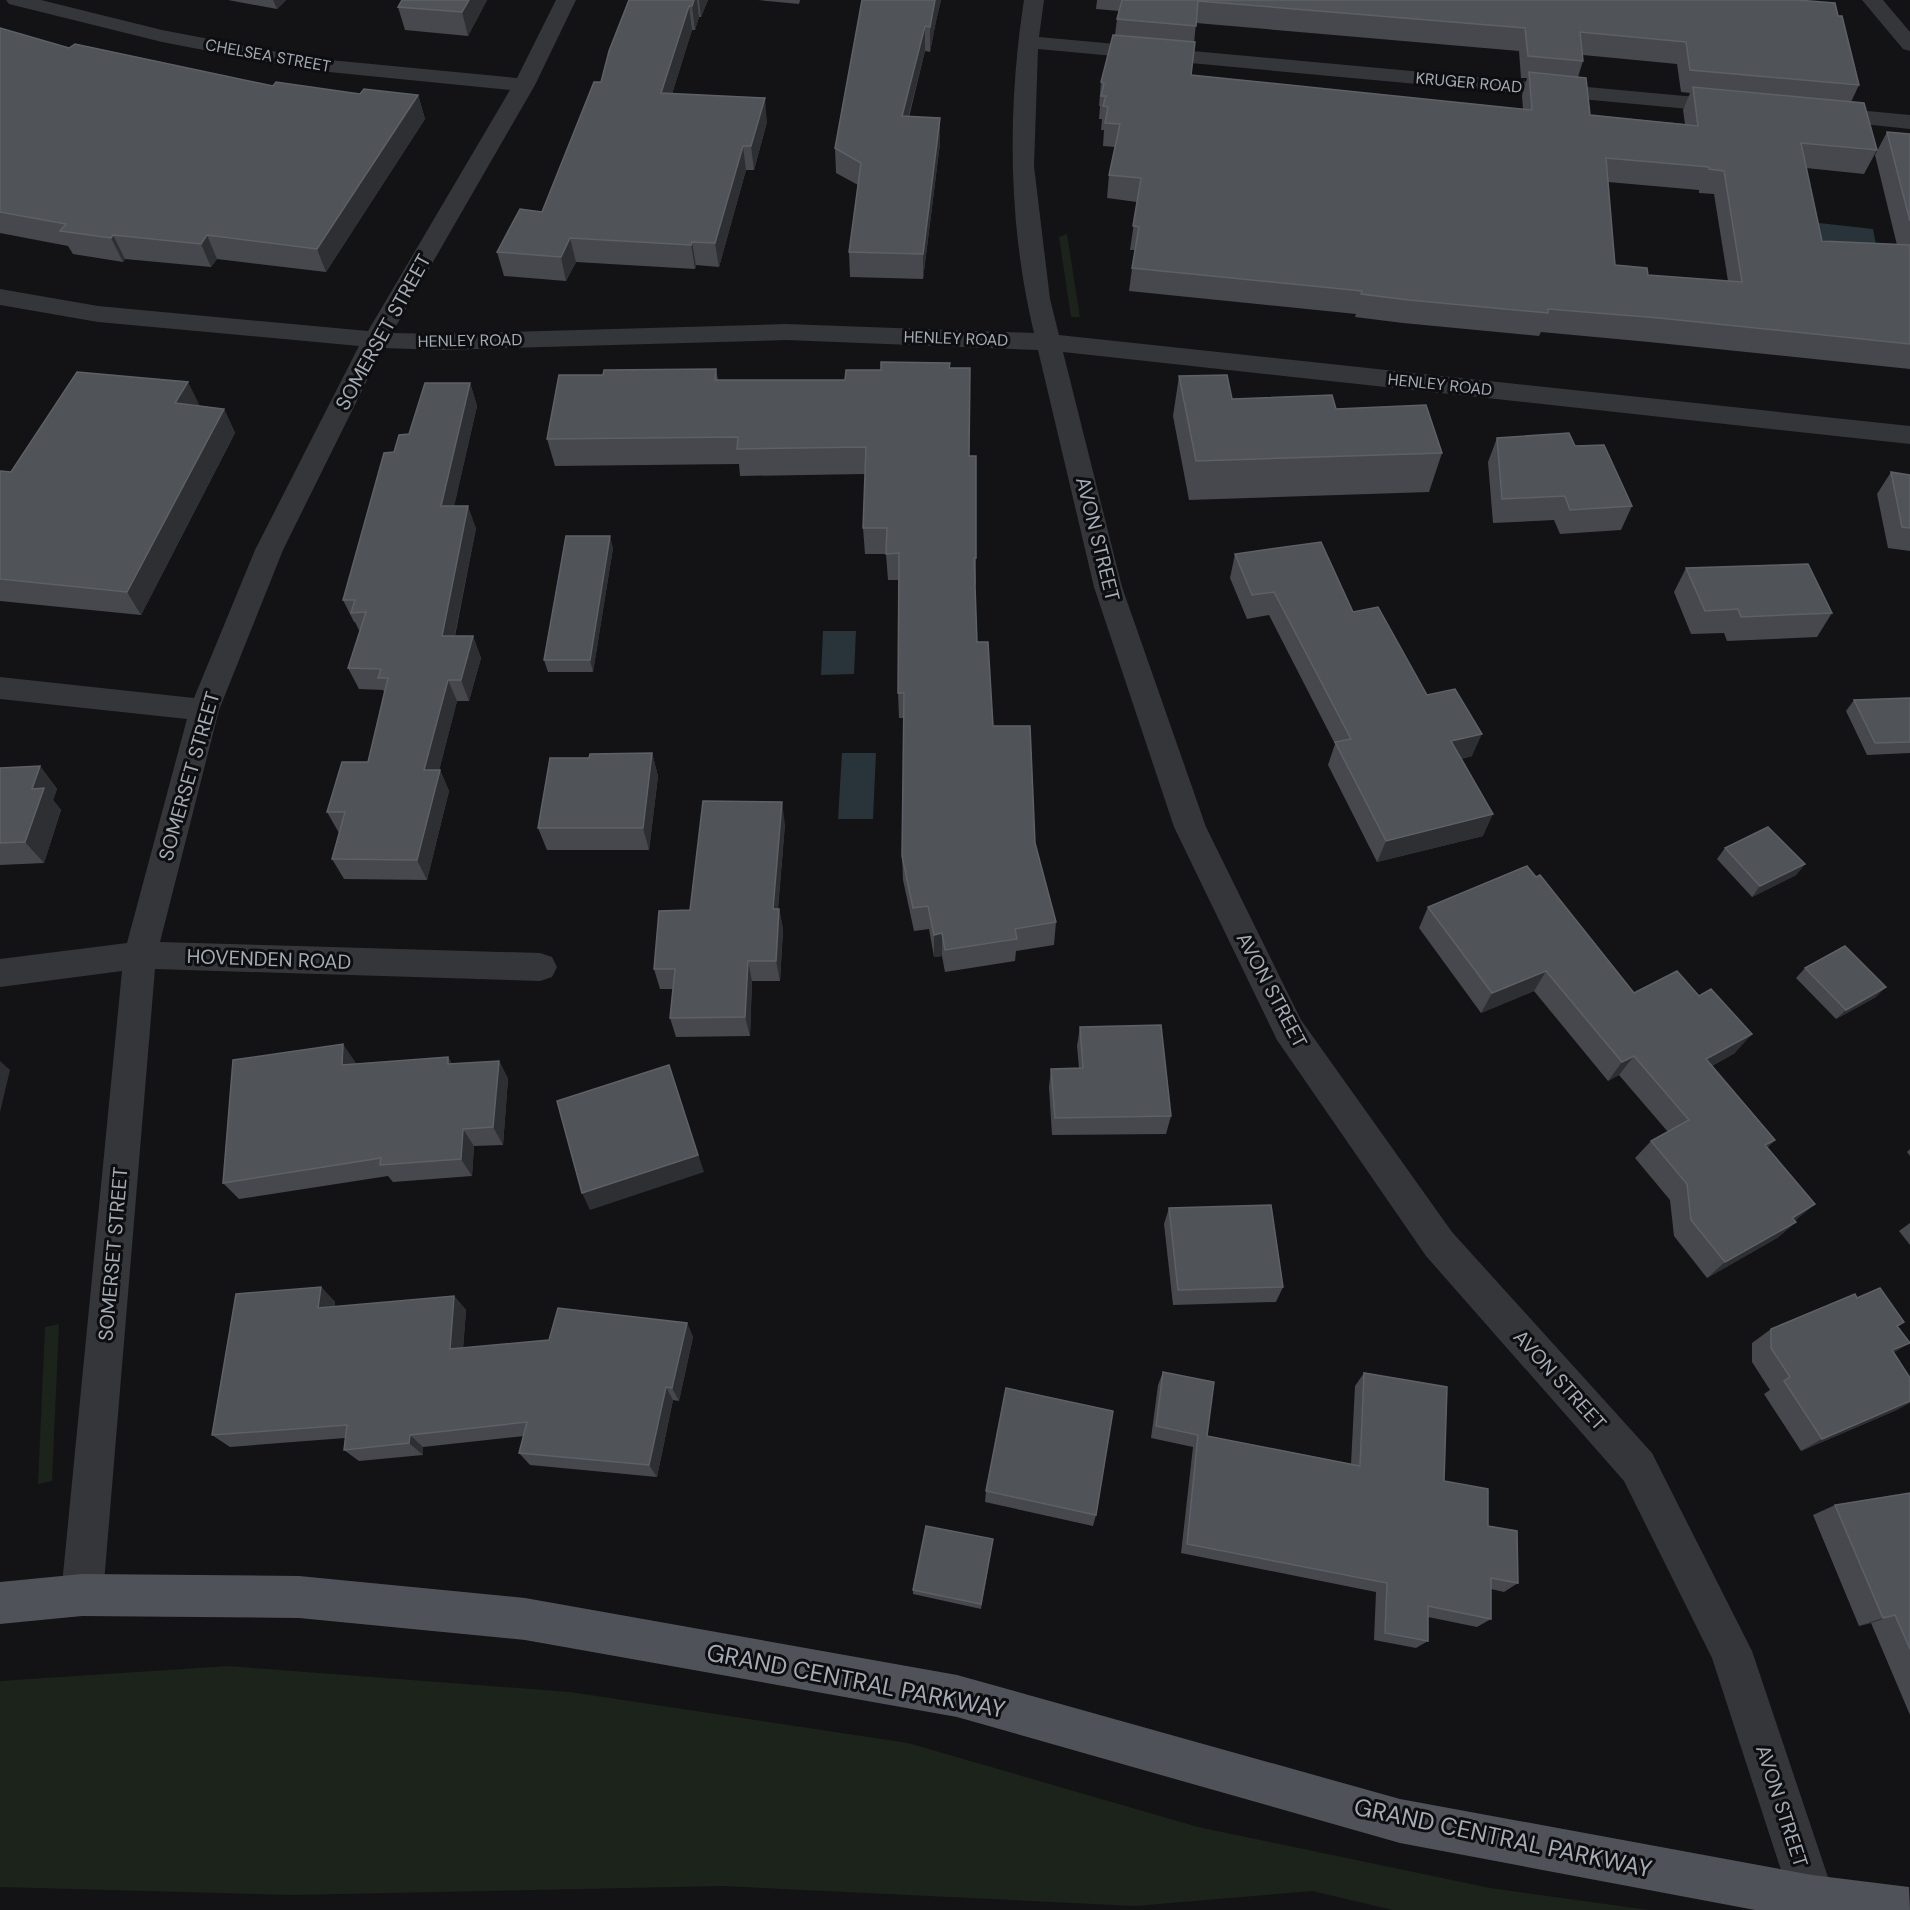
<svg xmlns="http://www.w3.org/2000/svg" width="1910" height="1910" viewBox="0 0 1910 1910" font-family="'DM Sans',sans-serif">
<style>
.green{fill:#1b231b}
.water{fill:#283439}
.lines{fill:none;stroke-linecap:round;stroke-linejoin:round}
.minor{fill:#34363a;fill-rule:evenodd}
.major{fill:#4f5359;fill-rule:evenodd}
.wall{fill:#46484d;fill-rule:evenodd}
.shaded-wall{fill:#2d2f32}
.building{fill:#505358;stroke:#5d6167;stroke-width:1.5;fill-rule:evenodd}
.labels{text-anchor:middle;stroke-width:6;stroke-linejoin:round;paint-order:stroke}
.far-street-label{font-size:16px;fill:#a3acb6;stroke:#0e0e10}
.street-label{font-size:20px;fill:#a3acb6;stroke:#0e0e10}
.near-street-label{font-size:24px;fill:#a3acb6;stroke:#0e0e10}
</style>
<rect width="100%" height="100%" fill="#131315"/>
<path class="green" d="M1067,234L1080,317H1071L1059,237Z
M59,1324L52,1481L38,1484L45,1327Z
M228,1666L570,1692L908,1743L1198,1827L1490,1888L1649,1910H1393L1312,1891L1135,1906L722,1886L293,1895L0,1887V1681Z"/>
<path class="water" d="M1819,223L1873,229L1877,250L1860,244L1822,240L1815,235L1813,227Z
M823,631H856L854,674L821,675Z
M842,753H876L873,819H838Z"/>
<g class="lines">
<path class="minor" d="M6,0H41L162,30L309,58L517,78L556,0H576L535,85L392,333L442,334L786,324L1034,333C1008,225 1007,110 1024,0H1044L1039,37L1740,101L1743,106L1740,111L1732,113L1038,49L1034,166L1050,299L1059,335L1910,426V444L1063,352L1122,587L1206,827L1301,1020L1452,1232L1652,1453L1752,1651L1835,1898L1830,1910H1794L1712,1658L1624,1481L1426,1256L1277,1040L1174,827L1094,587L1038,350L786,340L442,350L383,348L283,550L219,710L160,942L540,953L552,957L557,967L552,977L540,981L155,969L103,1595L97,1610L82,1616L67,1610L61,1595L122,971L0,987V959L127,943L187,719L0,699V677L194,698L255,550L359,346L98,322L0,305V289L98,306L368,331L510,90L309,70L162,42L9,4Z
M1862,0H1883L1910,32V51L1903,49Z
M1825,107L1910,115V129L1817,119L1814,114L1817,109Z"/>
<path class="major" d="M82,1574L299,1576L525,1598L957,1675L1400,1799L1812,1875L1909,1887L1910,1910H1755L1400,1843L957,1717L525,1640L299,1618L82,1616L0,1624V1582Z"/>
</g>
<path class="wall" d="M228,0H286L277,9Z
M487,0L468,36L405,30L398,7Z
M629,0H708L701,17H699L695,30H692L672,94L767,122L754,170H746L719,267L696,265L695,269L576,262L566,281L504,276L497,252L542,212L601,82Z
M758,0H800L799,4Z
M862,0H941L936,21L930,52L925,51L909,117L940,143L923,279L850,277L849,252L858,185L836,173L835,148Z
M1097,0H1797L1859,85L1851,102L1877,150L1864,174L1806,168L1822,241L1897,245L1875,155L1887,132L1910,134V369L1649,342L1541,332L1539,336L1403,323L1355,317L1356,314L1129,291L1132,268L1135,250H1130L1137,202L1107,198L1109,175L1115,147L1103,146L1104,130H1101L1102,119H1099L1100,106H1099L1101,82L1115,35L1117,19L1119,11L1096,9ZM1196,23L1519,51L1521,78H1527L1522,96L1523,109L1191,75ZM1583,55L1677,64L1681,92L1690,93L1683,110L1685,124L1590,115L1578,77L1583,61ZM1608,182L1699,190V193L1714,194L1728,281L1648,275L1615,265Z
M0,28L69,48L273,86L360,94L418,95L425,119L326,272L217,259L211,267L125,259L123,262L73,254L68,246L0,233Z
M949,368L969,456L976,558V585H975L977,642L993,726L1035,843L1056,922L1054,945L1016,951L1015,961L945,972L942,956L934,957L929,929L914,931L903,880L902,856L904,718H899L898,693L899,580H888L886,554H865L863,528L865,474L740,476L739,464L555,466L547,439L603,375L716,369L718,380H845L881,370Z
M1179,376L1232,399L1336,409L1442,453L1429,492L1189,500L1173,416Z
M470,383L477,406L454,506L476,528L455,636H473L481,658L469,701H457L439,770H440L449,791L427,880L344,879L332,859L340,833H339L327,812L368,762L384,692L383,690L359,689L348,668L360,632L355,622H354L343,600L409,434Z
M200,406L224,409L235,433L141,615L0,601V471L11,472Z
M1497,438L1575,446L1632,506L1621,530L1560,534L1554,520L1493,523L1488,462Z
M1891,472L1910,475V551L1888,548L1877,494Z
M613,548L593,672H548L544,660Z
M1235,554L1353,612L1427,695L1472,756L1461,759L1483,836L1377,862L1328,765L1335,744L1269,615L1247,619L1230,578Z
M1686,568L1832,613L1817,637L1727,641L1724,633L1691,634L1674,592Z
M1910,698V753L1867,755L1846,711L1854,700Z
M652,753L658,776L649,850H547L538,828L589,758Z
M40,766L57,789L53,800L61,810L44,863L0,865V768Z
M785,824L778,909H779L783,929L780,981H752L750,1036L676,1037L670,1018L673,989H660L654,969L690,910Z
M1725,848L1805,864L1796,875L1752,897L1717,859Z
M1536,877L1634,993L1735,1053L1712,1066L1775,1140L1767,1148L1796,1222L1777,1238L1707,1278L1674,1236L1670,1200L1635,1158L1651,1141L1668,1132L1619,1075L1608,1081L1534,991L1481,1013L1419,928L1428,907Z
M1805,968L1876,997L1836,1019L1796,978Z
M1080,1027L1171,1116L1166,1134L1052,1135L1049,1087L1051,1069L1079,1068L1077,1046Z
M448,1057L452,1064L499,1061L508,1079L503,1145L474,1146L472,1176L393,1182L388,1176L239,1199L223,1183L356,1063L355,1064Z
M1910,1149V1156L1907,1152Z
M1169,1208L1283,1287L1276,1302L1173,1305L1164,1224Z
M1910,1223V1245L1899,1231Z
M321,1287L335,1302V1307L454,1296L466,1310L463,1348L549,1340L687,1323L693,1337L679,1401L673,1400L657,1477L530,1465L519,1453L524,1436L423,1447V1455L359,1461L344,1450L345,1438L230,1447L212,1435Z
M1857,1298L1898,1326L1893,1353L1899,1409L1801,1451L1764,1394L1770,1390L1752,1362V1343L1771,1329Z
M1163,1372L1207,1436L1351,1464L1355,1386L1364,1373L1444,1481L1488,1526L1518,1583L1504,1592L1491,1589V1619L1477,1627L1428,1617V1641L1416,1648L1374,1640L1376,1592L1181,1553L1193,1447L1151,1438L1158,1385Z
M986,1491L1096,1515L1093,1526L985,1502Z
M1910,1493V1715L1871,1623L1859,1626L1813,1515L1835,1505Z
M993,1539L981,1609L913,1594V1590Z"/>
<path class="shaded-wall" d="M273,0H286L277,9Z
M469,0H487L468,36L462,12Z
M694,0H697L699,17L695,30L692,6Z
M699,0H708L701,17Z
M935,0H941L936,21L930,52V27Z
M689,6L692,30L665,116L661,93Z
M925,26V51L902,141V116Z
M418,95L425,119L326,272L317,249Z
M765,98L767,122L754,170L751,146Z
M940,118V143L923,279V254Z
M743,146L746,170L719,267L715,243Z
M113,235L125,259L123,262L111,238Z
M207,235L217,259L211,267L201,244Z
M570,238L576,262L566,281L561,257Z
M692,242L696,265L695,269L691,245Z
M188,382L200,406L175,403Z
M470,383L477,406L449,529L441,506Z
M224,409L235,433L141,615L127,592Z
M468,506L476,528L450,658L442,636Z
M610,536L613,548L593,672L590,660Z
M473,636L481,658L469,701L461,680Z
M448,680L457,701L434,791L424,770Z
M1482,734L1472,756L1442,763L1451,741Z
M652,753L658,776L649,850L643,828Z
M40,766L57,789L53,800L61,810L44,863L25,842L32,789Z
M440,770L449,791L427,880L417,860Z
M782,802L785,824L776,929L773,909Z
M1493,814L1483,836L1377,862L1386,841Z
M1805,864L1796,875L1752,897L1760,886Z
M779,909L783,929L780,981L776,961Z
M942,933V956L934,957V935Z
M748,961L752,981L750,1036L745,1017Z
M1546,971L1534,991L1481,1013L1492,993Z
M1886,987L1876,997L1836,1019L1846,1010Z
M1752,1034L1735,1053L1690,1078L1706,1059Z
M343,1044L356,1063L355,1084L342,1065Z
M1634,1056L1619,1075L1608,1081L1622,1062Z
M448,1057L459,1076L448,1064Z
M0,1061L10,1070L0,1112Z
M499,1061L508,1079L503,1145L493,1127Z
M669,1065L704,1172L590,1210L582,1193Z
M463,1129L474,1146L472,1176L461,1159Z
M1775,1140L1757,1157L1765,1145Z
M1815,1204L1796,1220L1773,1234L1792,1218Z
M1796,1222L1777,1238L1707,1278L1725,1262Z
M321,1287L335,1302L333,1323L318,1308Z
M454,1296L466,1310L462,1363L450,1349Z
M687,1323L693,1337L679,1401L672,1388Z
M1910,1343L1887,1357L1892,1350Z
M666,1387L673,1400L657,1477L649,1465Z
M1910,1401V1403L1899,1409L1801,1451L1822,1439Z
M410,1435L423,1447V1455L409,1443Z
M1895,1615L1871,1623L1859,1626L1883,1618Z"/>
<path class="building" d="M402,0H469L462,12L398,7Z
M629,0H694L692,6H689L661,93L765,98L751,146H743L715,243L692,242L691,245L570,238L561,257L497,252L520,209L542,212L594,82H601L609,51Z
M862,0H935L930,27L925,26L902,116L940,118L923,254L849,252L861,163L835,148Z
M1122,0H1797L1835,3L1838,16H1842L1859,85L1690,70L1686,42L1580,32L1583,61L1528,56L1525,28L1198,1L1196,26L1117,19Z
M0,28L69,48L75,44L273,86L276,82L360,94L364,89L418,95L317,249L207,235L201,244L113,235L111,238L60,231L66,224L0,212Z
M1113,35L1195,42L1191,75L1532,110L1529,72L1586,78L1590,115L1698,126L1693,87L1864,103L1877,150L1801,143L1822,241L1910,245V344L1659,318L1548,309V313L1409,300L1361,294L1362,291L1132,268L1139,227L1133,226L1141,178L1109,175L1120,124L1105,123L1108,107L1103,106L1106,96H1101L1104,83L1101,82ZM1606,158L1709,167V169L1724,171L1742,282L1648,275L1647,268L1615,265Z
M1887,132L1910,134V221Z
M881,362L950,363L949,368H970L969,456H976V558H974L977,642H988L993,726H1030L1035,843L1056,922L1015,929L1017,939L945,950L942,933L934,935L928,906L913,908L902,856L904,693H898L899,553L886,554L887,528H863L866,447L737,449L738,437L547,439L559,375H603L604,370L716,369L715,380H845L846,370H881Z
M77,372L188,382L175,403L224,409L127,592L0,579V471L11,472Z
M1227,375L1232,399L1332,395L1336,409L1426,405L1442,453L1196,461L1179,376Z
M425,383H470L441,506H468L442,636H473L461,680H448L424,770H440L417,860L332,859L345,812H327L342,762H368L388,678H378L381,669L348,668L366,612L351,613L355,600H343L384,453L394,452L399,435L409,434Z
M1569,433L1575,446L1604,445L1632,506L1570,510L1565,496L1502,499L1497,438Z
M1891,472L1910,475V528L1902,527Z
M566,536H610L590,660H544Z
M1321,542L1353,612L1378,607L1427,695L1455,689L1482,734L1451,741L1493,814L1386,841L1335,742L1351,739L1274,592L1252,595L1235,554Z
M1808,564L1832,613L1741,617L1738,609L1705,611L1686,568Z
M1910,698V742L1875,743L1854,700Z
M652,753L643,828H538L550,758H589L590,754Z
M40,766L32,789L44,788L25,842L0,843V768Z
M703,801L782,802L773,909H779L776,961H748L745,1017L670,1018L675,969H654L659,911L690,910Z
M1768,827L1805,864L1760,886L1725,848Z
M1527,866L1536,877L1540,875L1634,993L1677,971L1699,996L1711,989L1752,1034L1706,1059L1775,1140L1765,1145L1815,1204L1792,1218L1796,1222L1725,1262L1691,1220L1687,1184L1651,1141L1689,1120L1634,1056L1622,1062L1546,971L1492,993L1428,907Z
M1845,946L1886,987L1846,1010L1805,968Z
M1161,1025L1171,1116L1055,1118L1051,1069L1083,1068L1080,1027Z
M343,1044L342,1065L448,1057V1064L499,1061L493,1127L463,1129L461,1159L380,1165L381,1158L223,1183L233,1060Z
M669,1065L698,1155L582,1193L557,1101Z
M1271,1205L1283,1287L1178,1290L1169,1208Z
M321,1287L318,1308L454,1296L450,1349L549,1340L558,1308L687,1323L672,1388L666,1387L649,1465L519,1453L527,1422L410,1435L409,1443L344,1450L347,1425L212,1435L236,1294Z
M1880,1288L1904,1322L1897,1326L1910,1343L1892,1350L1910,1378V1401L1822,1439L1784,1381L1790,1377L1771,1348V1329L1855,1294L1857,1298Z
M1163,1372L1214,1382L1207,1436L1360,1466L1364,1373L1447,1387L1444,1481L1488,1489V1526L1517,1531L1518,1583L1491,1578V1619L1428,1606V1641L1385,1633L1387,1583L1187,1544L1198,1435L1156,1426Z
M1006,1388L1113,1411L1096,1515L986,1491Z
M1910,1493V1649L1895,1615L1883,1618L1835,1505Z
M926,1526L993,1539L981,1604L913,1590Z"/>
<g class="labels">
<g class="far-street-label">
<text transform="translate(268 55) rotate(10)" y="6">CHELSEA STREET</text>
<text transform="translate(1469 82) rotate(5)" y="6">KRUGER ROAD</text>
<text transform="translate(956 338) rotate(2)" y="6">HENLEY ROAD</text>
<text transform="translate(470 340) rotate(-1)" y="6">HENLEY ROAD</text>
<text transform="translate(1440 384) rotate(6)" y="6">HENLEY ROAD</text>
</g>
<g class="street-label">
<text transform="translate(383 332) rotate(-61)" y="7">SOMERSET STREET</text>
<text transform="translate(1098 539) rotate(76)" y="7">AVON STREET</text>
<text transform="translate(189 776) rotate(-74)" y="7">SOMERSET STREET</text>
<text transform="translate(269 959) rotate(2)" y="7">HOVENDEN ROAD</text>
<text transform="translate(1272 990) rotate(62)" y="7">AVON STREET</text>
<text transform="translate(113 1254) rotate(-85)" y="7">SOMERSET STREET</text>
<text transform="translate(1560 1380) rotate(48)" y="7">AVON STREET</text>
<text transform="translate(1782 1806) rotate(72)" y="7">AVON STREET</text>
</g>
<g class="near-street-label">
<text transform="translate(856 1681) rotate(11)" y="8">GRAND CENTRAL PARKWAY</text>
<text transform="translate(1503 1838) rotate(12)" y="8">GRAND CENTRAL PARKWAY</text>
</g>
</g>
</svg>
